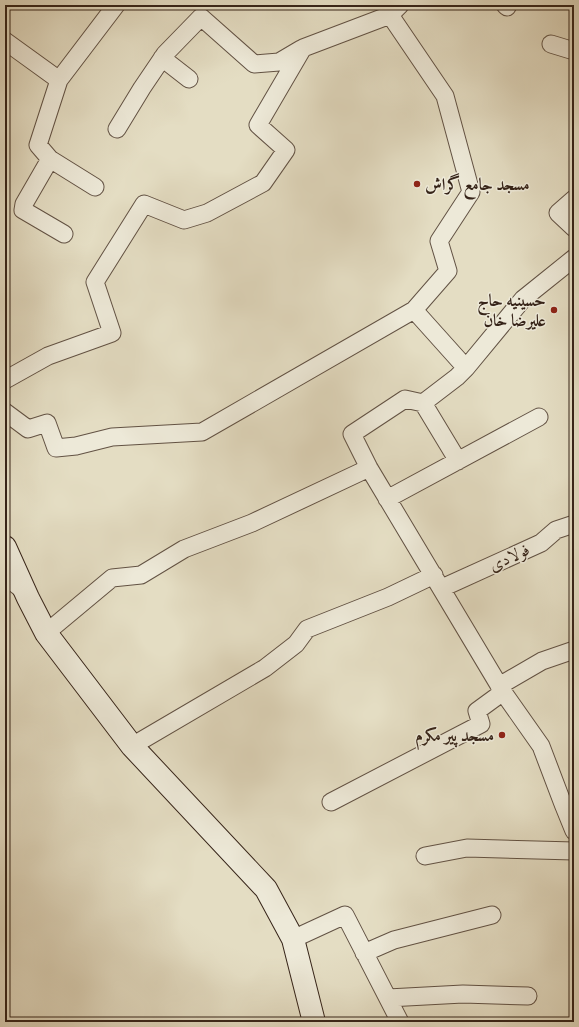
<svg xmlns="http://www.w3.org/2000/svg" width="579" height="1027" viewBox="0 0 579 1027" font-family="'Sorts Mill Goudy',Amiri,serif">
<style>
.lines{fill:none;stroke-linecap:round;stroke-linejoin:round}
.lane-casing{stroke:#625244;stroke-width:11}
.street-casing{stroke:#625244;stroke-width:19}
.secondary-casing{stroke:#362419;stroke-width:24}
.lane{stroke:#ede9d8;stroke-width:9}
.street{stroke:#ede9d8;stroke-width:17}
.secondary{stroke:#ede9d8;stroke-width:22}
.poi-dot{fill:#8f2418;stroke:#ede9d8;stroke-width:1.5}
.labels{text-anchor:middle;stroke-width:3;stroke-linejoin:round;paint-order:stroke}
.poi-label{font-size:17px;font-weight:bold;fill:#362419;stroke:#ede9d8;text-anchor:end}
.street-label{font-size:17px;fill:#362419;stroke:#ede9d8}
</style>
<rect width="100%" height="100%" fill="#e4ddc3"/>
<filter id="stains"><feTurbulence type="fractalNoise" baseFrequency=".005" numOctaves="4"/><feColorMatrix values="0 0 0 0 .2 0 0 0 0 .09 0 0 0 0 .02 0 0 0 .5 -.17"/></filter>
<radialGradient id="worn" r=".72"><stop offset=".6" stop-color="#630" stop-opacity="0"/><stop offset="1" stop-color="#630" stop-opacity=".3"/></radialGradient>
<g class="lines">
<defs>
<path id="lane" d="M5,581L20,593"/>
<path id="street" d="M505,5L507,7L508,5
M5,41L59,80
M551,44L574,51
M162,58L189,79
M117,129L142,88L165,54L201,17L254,64L279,62L301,49
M50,159L95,187
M574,199L558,213L574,228
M64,234L23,210L24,204L50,159L38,145L59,80L116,5
M574,258L523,299L466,368L457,377L423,403L405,399L352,434L369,468L503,692L541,746L563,804L574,831
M414,310L466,368
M5,380L48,356L112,333L95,282L144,204L184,220L207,213L263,183L286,150L258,125L303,48L390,15
M423,403L458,461
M5,412L28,429L47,423L56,448L76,446L112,437L202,432L414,310L448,271L439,241L471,192L445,96L390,15L400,5
M387,499L539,417
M442,588L541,543L556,530L574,524
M46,633L112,578L141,575L184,549L252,523L369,468
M499,686L542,661L574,650
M132,746L265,668L296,644L307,629L388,597L434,575
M331,802L481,724L477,711L503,692
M425,856L467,848L574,851
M293,939L345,915L400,1022
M364,953L394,940L492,915
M388,998L463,994L528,996"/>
<path id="secondary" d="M5,547L28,598L46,633L132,746L266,889L293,939L314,1022"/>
</defs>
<use href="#lane" class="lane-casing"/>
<use href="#street" class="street-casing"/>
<use href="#secondary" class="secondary-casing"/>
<use href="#lane" class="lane"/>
<use href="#street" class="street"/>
<use href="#secondary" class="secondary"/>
</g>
<g class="poi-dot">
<circle cx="417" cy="184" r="4"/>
<circle cx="554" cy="310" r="4"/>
<circle cx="502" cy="735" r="4"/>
</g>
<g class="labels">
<g class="poi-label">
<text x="425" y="190" text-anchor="start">مسجد جامع گراش</text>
<text x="546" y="306">حسینیه حاج<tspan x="546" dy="20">علیرضا خان</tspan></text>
<text x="494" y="741">مسجد پیر مکرم</text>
</g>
<g class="street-label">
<text transform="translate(509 557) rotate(-25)" y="6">فولادی</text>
</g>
</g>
<rect width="579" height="1027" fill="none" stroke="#e4ddc3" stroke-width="20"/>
<rect x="6" y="6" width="567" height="1015" fill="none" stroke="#362419" stroke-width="2"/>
<rect x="10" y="10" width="559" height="1007" fill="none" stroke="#362419"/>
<rect width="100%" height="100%" filter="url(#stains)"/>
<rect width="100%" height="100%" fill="url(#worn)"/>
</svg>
